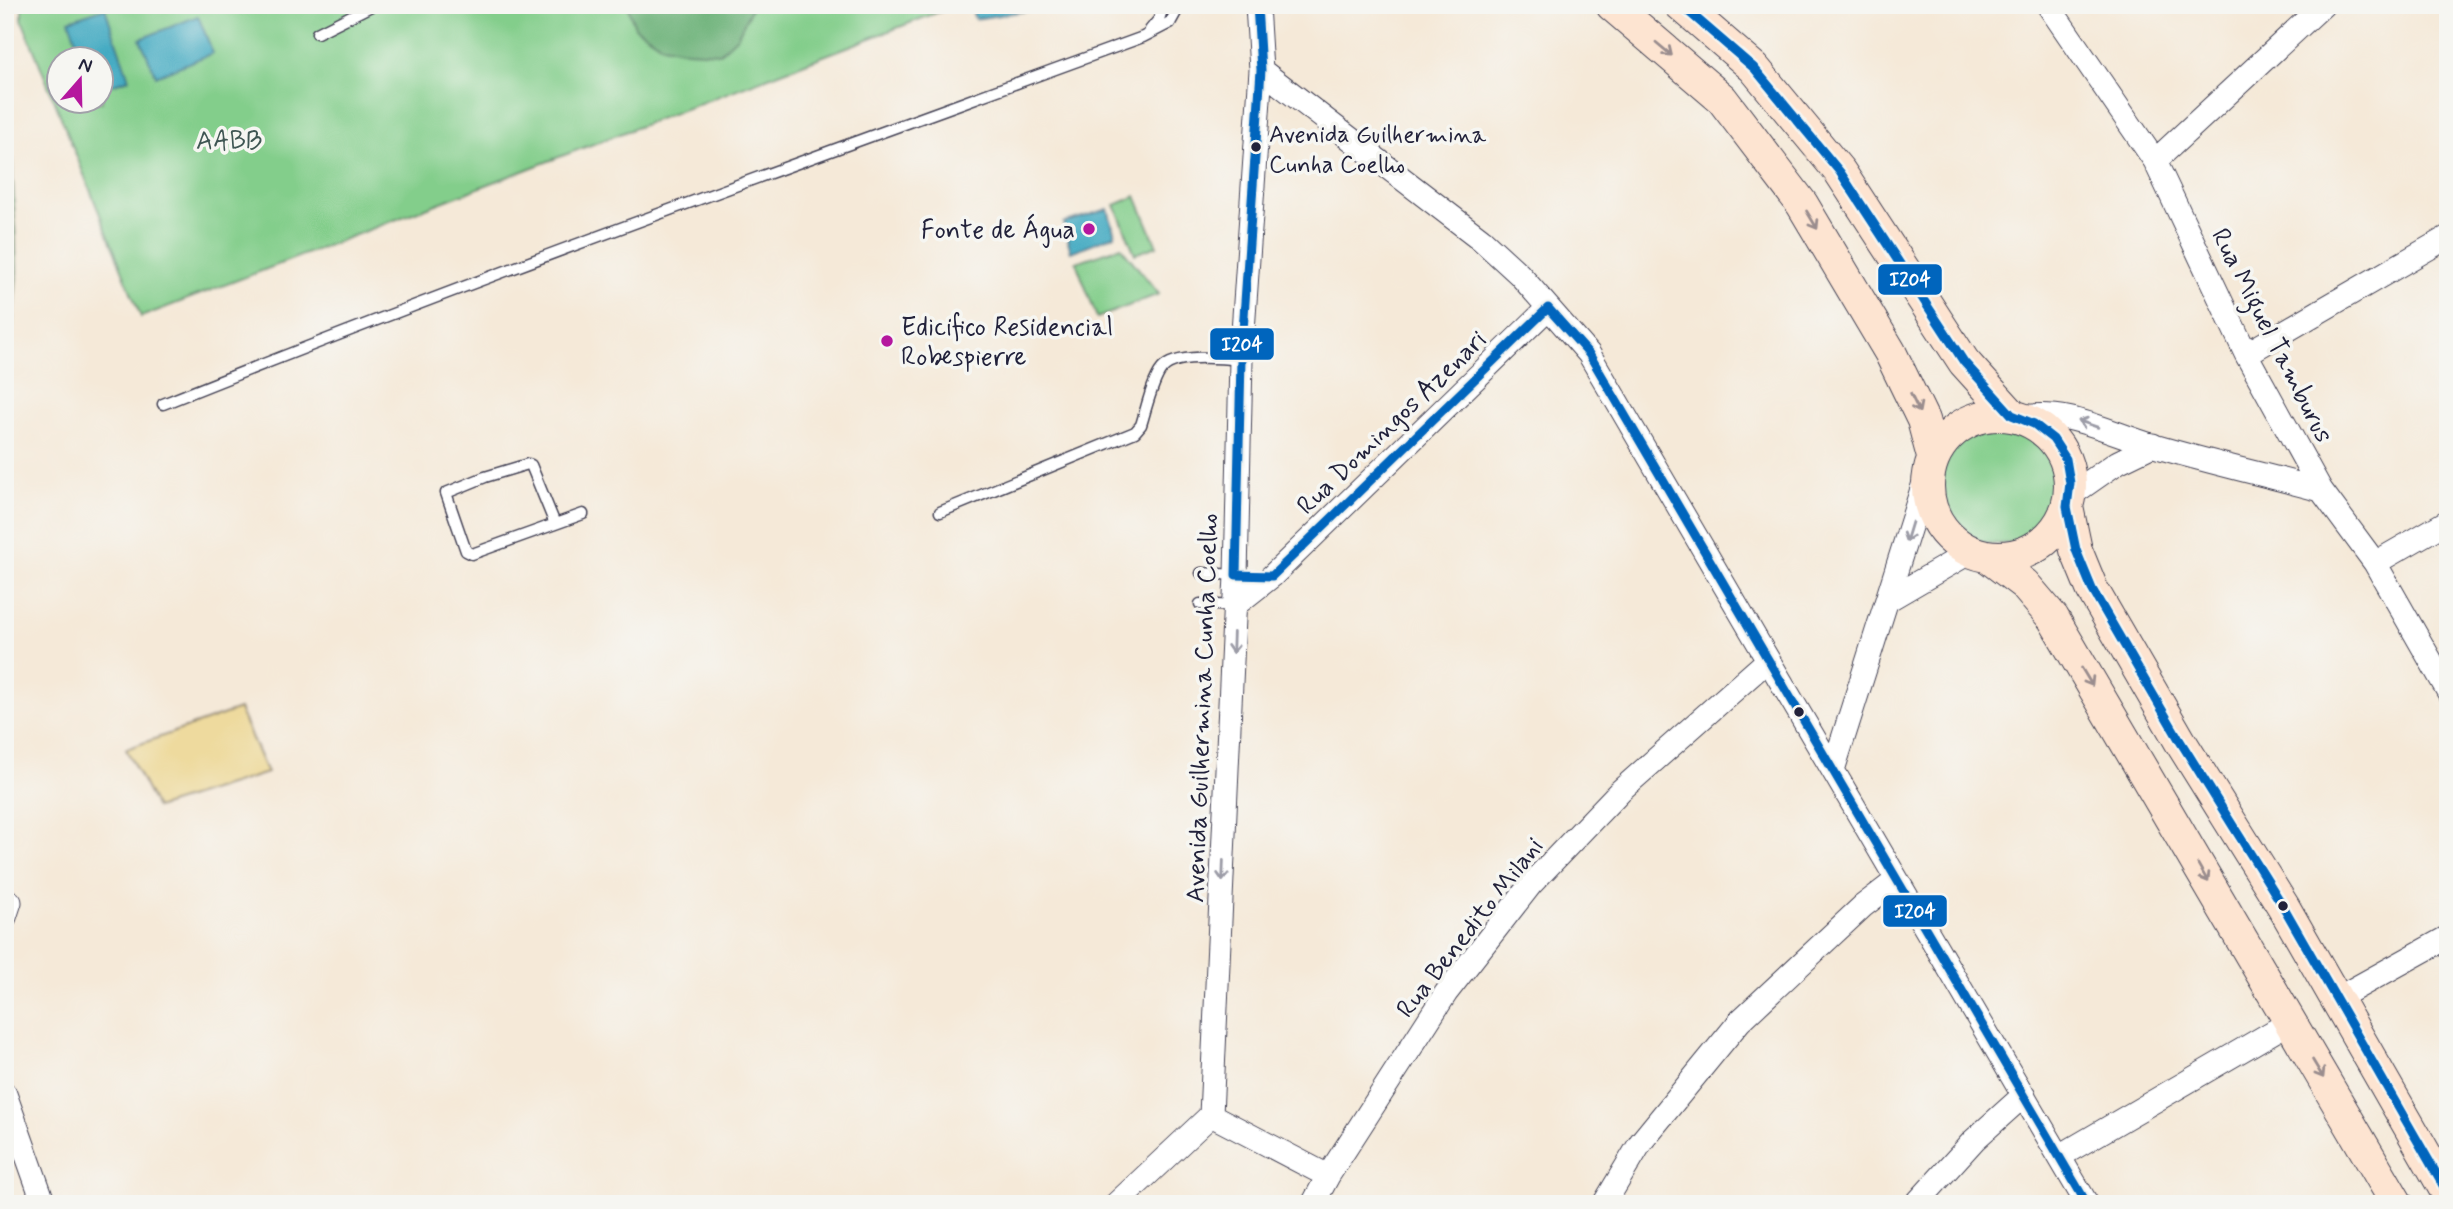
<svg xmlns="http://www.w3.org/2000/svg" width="2453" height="1209" viewBox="0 0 2453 1209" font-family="Mynerve,sans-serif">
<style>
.green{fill:#83ce8b;stroke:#527863;stroke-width:2;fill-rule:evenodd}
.forest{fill:#6ab177;stroke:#466a59;stroke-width:2}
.sand{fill:#eeda9e;stroke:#887e6c;stroke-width:2}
.water{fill:#41a9c1;stroke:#32667e;stroke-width:2}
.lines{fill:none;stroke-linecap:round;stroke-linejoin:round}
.lane-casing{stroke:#424053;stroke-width:13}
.street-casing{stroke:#424053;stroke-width:25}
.secondary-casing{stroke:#424053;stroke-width:34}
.lane{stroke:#fff;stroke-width:10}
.street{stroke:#fff;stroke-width:23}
.secondary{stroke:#fde4d1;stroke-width:32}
.bus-1-casing{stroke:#f6f6f2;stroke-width:14}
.bus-1{stroke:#0065bd;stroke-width:9}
.oneway{stroke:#9a8d8e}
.oneway2{stroke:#9c9ca7}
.bus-dot{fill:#22223b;stroke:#f6f6f2;stroke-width:2.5}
.poi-dot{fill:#b5179e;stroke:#f6f6f2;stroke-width:2.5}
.labels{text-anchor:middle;stroke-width:7;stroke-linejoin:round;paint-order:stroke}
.bus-label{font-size:24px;fill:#22223b;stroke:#f6f6f2;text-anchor:start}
.park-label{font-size:26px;fill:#3f5653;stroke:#f6f6f2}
.poi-label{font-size:26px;fill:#22223b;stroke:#f6f6f2;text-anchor:end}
.street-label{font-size:26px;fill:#22223b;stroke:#f6f6f2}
.line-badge{stroke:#f6f6f2;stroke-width:2.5}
.badge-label{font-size:19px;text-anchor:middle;font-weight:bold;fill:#fff}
</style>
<rect width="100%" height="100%" fill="#f6f6f2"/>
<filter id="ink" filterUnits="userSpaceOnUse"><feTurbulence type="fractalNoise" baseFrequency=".0143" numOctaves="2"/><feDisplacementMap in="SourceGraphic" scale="14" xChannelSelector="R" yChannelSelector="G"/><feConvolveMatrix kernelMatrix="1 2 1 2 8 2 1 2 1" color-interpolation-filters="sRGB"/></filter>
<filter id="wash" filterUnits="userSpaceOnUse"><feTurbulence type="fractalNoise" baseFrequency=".00686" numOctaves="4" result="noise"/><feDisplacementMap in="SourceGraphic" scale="28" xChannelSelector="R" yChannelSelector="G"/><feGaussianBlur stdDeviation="1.57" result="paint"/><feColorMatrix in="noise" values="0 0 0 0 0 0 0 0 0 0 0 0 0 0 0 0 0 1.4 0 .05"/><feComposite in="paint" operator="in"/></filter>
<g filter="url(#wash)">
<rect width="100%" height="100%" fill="#f5e9d8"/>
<path class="green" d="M22,5H957L141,317L22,20ZM60,60H102V102H60Z
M1136,196L1157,246L1135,254L1115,205Z
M1121,247L1159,294L1097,318L1076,262Z
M1939 484a60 60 0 1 1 120 0a60 60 0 1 1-120 0Z"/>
<path class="forest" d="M5,5L17,272L5,414Z
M627,5H753L737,37L720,53L687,51L663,46L635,27Z"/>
<path class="sand" d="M239,709L267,773L156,808L126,749Z"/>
<path class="water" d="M970,5H1044L1045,8L975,19Z
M105,8L129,79L102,88V60L82,59L69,20Z
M198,16L213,53L156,76L140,39Z
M1108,209L1115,235L1071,252L1063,223Z"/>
</g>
<g filter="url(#ink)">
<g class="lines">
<defs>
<path id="lane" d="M1150,30L1159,19L1164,5
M317,33L373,5
M163,404C486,274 815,157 1143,37L1170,23L1180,5
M940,512L1135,432L1141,425C1146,410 1152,381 1162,369C1175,353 1222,358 1241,360
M555,524L531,465L528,464L485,477L446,493L466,551L472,554C509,541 546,527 583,514
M1201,573L1236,575
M1200,604L1234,606"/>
<path id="street" d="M2048,5L2155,161L2246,354L2321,490L2375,563L2448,691
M1261,70L1482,240L1519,274L1589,354L2087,1204
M2155,161L2323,5
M2246,354L2448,237
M2018,418C2066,407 2109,433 2154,446C2209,462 2265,475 2321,490
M2068,497L2118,462L2153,445
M2375,563L2448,521
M1888,600L1972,551
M1234,606L1272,576L1548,308
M1833,770L1929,467
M5,917L10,902
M2336,999L2448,937
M5,1094L44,1204
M1211,1115L1328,1176
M2060,1156L2290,1022
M1116,1204L1211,1115L1236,575L1241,360L1261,70L1257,5
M1313,1204L1328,1176L1446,993L1531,884L1620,791L1768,660
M1604,1204L1641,1142L1740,1021L1863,906L1897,880
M1916,1204L1974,1140L2024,1095"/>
<path id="secondary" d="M1612,5L1722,99L1802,204L1890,352L1923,420L1933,457
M1681,5L1754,68L1840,172L1964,362L2012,415
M1928 486a71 71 0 1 1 142 0a71 71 0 1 1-142 0Z
M2067,507L2076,550L2092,589L2180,741L2283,906L2448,1194
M1987,556L2024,584L2053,618L2397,1204"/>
</defs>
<use href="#lane" class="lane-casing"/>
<use href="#street" class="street-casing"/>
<use href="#secondary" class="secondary-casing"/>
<use href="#lane" class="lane"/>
<use href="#street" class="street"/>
<use href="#secondary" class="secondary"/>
<defs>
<path id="bus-1" d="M1257,5L1261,70L1241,360L1236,575L1272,576L1548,308L1589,354L2087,1204
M1681,5L1754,68L1840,172L1964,362L2012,415L2034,424L2053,439L2066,459L2070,483L2067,507L2076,550L2092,589L2180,741L2283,906L2448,1194"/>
</defs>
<use href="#bus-1" class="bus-1-casing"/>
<use href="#bus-1" class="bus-1"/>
</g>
<defs><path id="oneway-shaft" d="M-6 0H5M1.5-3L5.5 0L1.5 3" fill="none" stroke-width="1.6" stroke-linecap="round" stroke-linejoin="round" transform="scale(1.75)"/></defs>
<g class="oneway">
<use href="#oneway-shaft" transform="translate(1664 49) rotate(40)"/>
<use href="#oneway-shaft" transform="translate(1812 220) rotate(59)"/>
<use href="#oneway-shaft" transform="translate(1915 403) rotate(64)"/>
<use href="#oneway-shaft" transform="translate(2087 677) rotate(59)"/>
<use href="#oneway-shaft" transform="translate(2203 873) rotate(60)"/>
<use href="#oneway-shaft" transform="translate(2318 1069) rotate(59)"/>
</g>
<g class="oneway2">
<use href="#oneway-shaft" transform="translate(2088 424) rotate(-161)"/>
<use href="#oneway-shaft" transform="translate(1909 532) rotate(107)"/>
<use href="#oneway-shaft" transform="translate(1233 643) rotate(92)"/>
<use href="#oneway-shaft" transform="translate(1223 871) rotate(92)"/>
</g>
</g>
<g class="bus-dot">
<circle cx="1256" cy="147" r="6"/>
<circle cx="1799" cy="712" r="6"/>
<circle cx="2283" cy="906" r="6"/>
</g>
<g class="poi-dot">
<circle cx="1089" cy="229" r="7"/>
<circle cx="887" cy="341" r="7"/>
</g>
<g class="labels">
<g class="bus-label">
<text x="1269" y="142">Avenida Guilhermina<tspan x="1269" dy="30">Cunha Coelho</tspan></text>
</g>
<g class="park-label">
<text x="229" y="149">AABB</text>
</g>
<g class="poi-label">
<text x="1075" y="238">Fonte de Água</text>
<text x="901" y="335" text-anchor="start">Edicifico Residencial<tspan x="901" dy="30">Robespierre</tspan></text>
</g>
<g class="street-label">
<text transform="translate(2273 335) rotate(63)" y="9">Rua Miguel Tamburus</text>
<text transform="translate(1391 422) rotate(-44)" y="9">Rua Domingos Azenari</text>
<text transform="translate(1201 708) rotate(-88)" y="9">Avenida Guilhermina Cunha Coelho</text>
<text transform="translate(1469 927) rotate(-52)" y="9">Rua Benedito Milani</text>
</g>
</g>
<g class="line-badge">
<rect x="1877" y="263" width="66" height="33" rx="7" fill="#0065bd"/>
<rect x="1209" y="327" width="66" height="34" rx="7" fill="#0065bd"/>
<rect x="1882" y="894" width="66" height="34" rx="7" fill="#0065bd"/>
</g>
<g class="badge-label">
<text x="1910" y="286">I204</text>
<text x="1242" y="351">I204</text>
<text x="1915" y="918">I204</text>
</g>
<rect width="2453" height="1209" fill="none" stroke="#f6f6f2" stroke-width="28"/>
<g transform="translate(80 80) rotate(20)"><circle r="33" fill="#f6f6f2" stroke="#a1a1a9" stroke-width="2"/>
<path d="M0-5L12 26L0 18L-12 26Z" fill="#b5179e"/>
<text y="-10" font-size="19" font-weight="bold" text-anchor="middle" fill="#22223b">N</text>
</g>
</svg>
